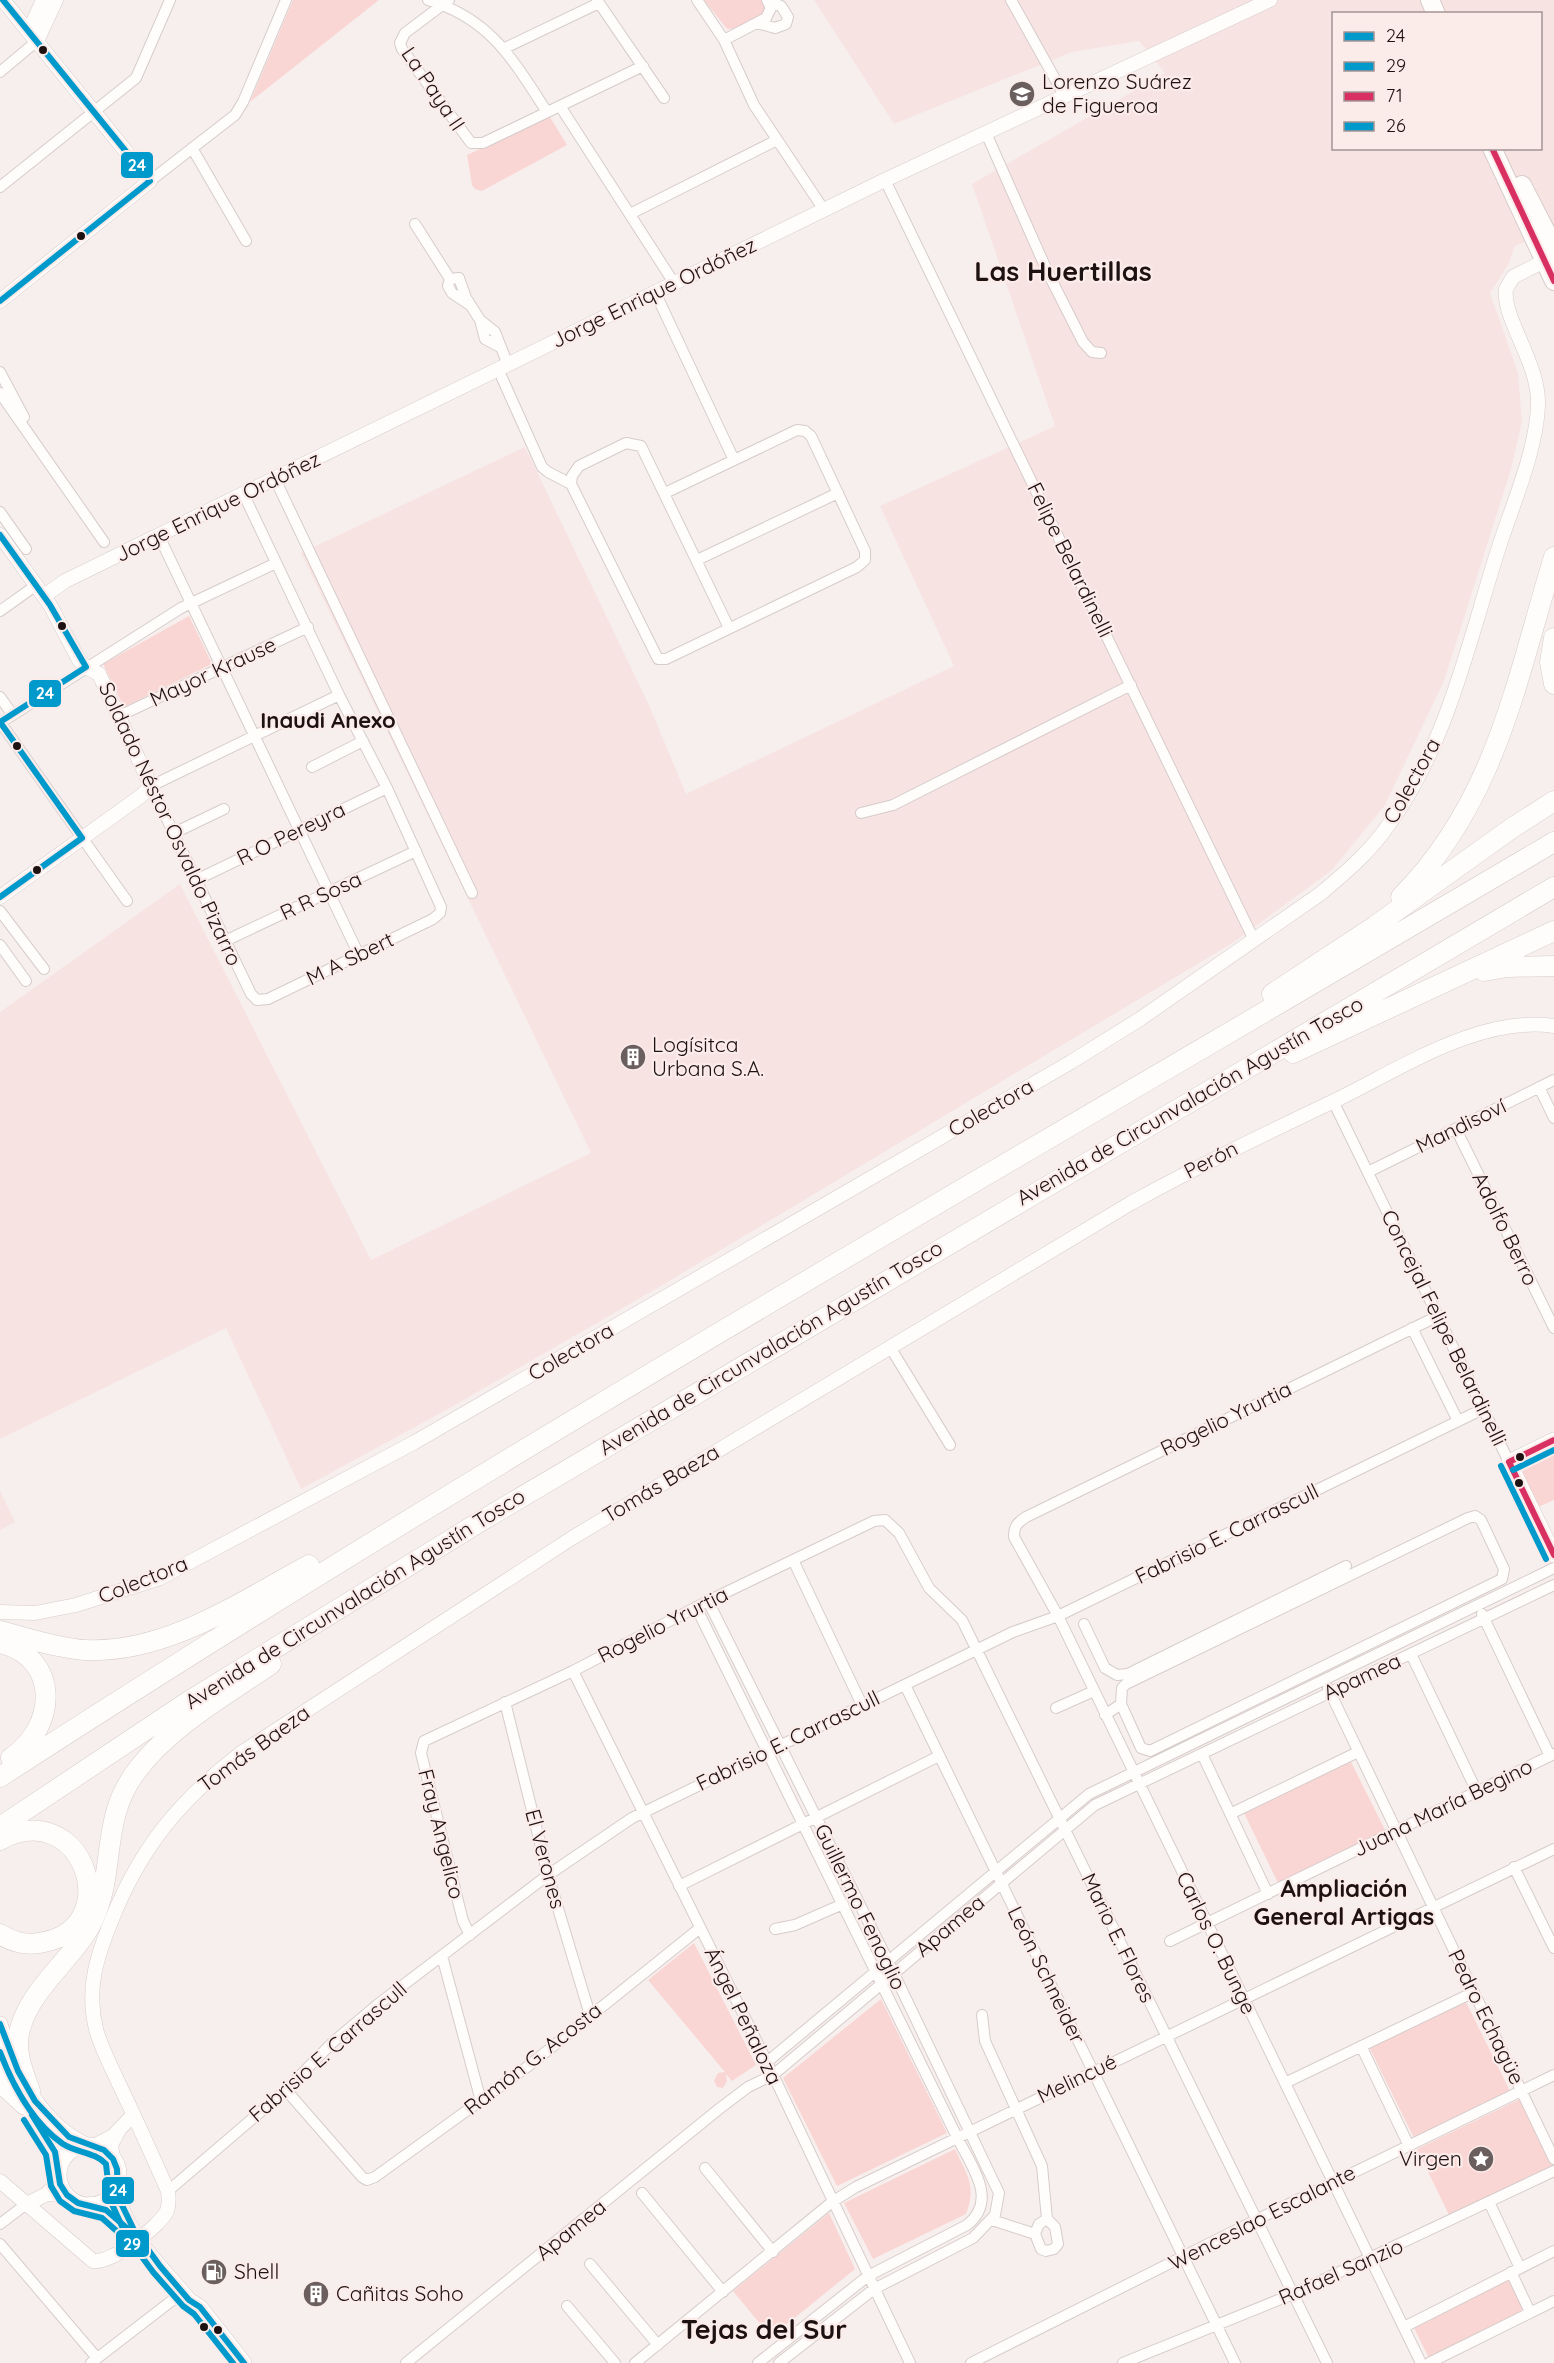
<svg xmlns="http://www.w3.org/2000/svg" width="1554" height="2363" viewBox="0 0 1554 2363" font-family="Quicksand,sans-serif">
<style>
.built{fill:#f7e3e2;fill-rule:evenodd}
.green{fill:#f9d6d4}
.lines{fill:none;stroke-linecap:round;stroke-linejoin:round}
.minor-casing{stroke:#d6ccca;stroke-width:12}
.tertiary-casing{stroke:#d6ccca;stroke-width:15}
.secondary-casing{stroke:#d6ccca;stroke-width:16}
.trunk-casing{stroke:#d6ccca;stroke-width:20}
.motorway-casing{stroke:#d6ccca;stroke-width:21}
.minor{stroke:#fefdfc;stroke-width:10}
.tertiary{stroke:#fefdfc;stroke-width:14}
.secondary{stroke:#fefdfc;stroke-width:15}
.trunk{stroke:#fefdfc;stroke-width:18}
.motorway{stroke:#fefdfc;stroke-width:20}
.bus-1-casing{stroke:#fbecea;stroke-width:10}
.bus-2-casing{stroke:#fbecea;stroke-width:10}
.bus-3-casing{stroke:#fbecea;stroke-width:10}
.bus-4-casing{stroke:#fbecea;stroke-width:10}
.bus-1{stroke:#0099cb;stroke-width:6}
.bus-2{stroke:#0099cb;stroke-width:6}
.bus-3{stroke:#d93062;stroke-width:6}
.bus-4{stroke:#0099cb;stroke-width:6}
.bus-dot{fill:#1e1111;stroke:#fbecea;stroke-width:2}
.labels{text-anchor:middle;stroke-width:4.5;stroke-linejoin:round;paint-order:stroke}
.poi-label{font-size:21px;fill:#1e1111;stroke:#fbecea;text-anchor:start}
.street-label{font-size:21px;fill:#1e1111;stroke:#fbecea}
.neighbourhood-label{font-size:22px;font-weight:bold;fill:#1e1111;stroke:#fbecea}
.quarter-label{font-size:24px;font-weight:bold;fill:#1e1111;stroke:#fbecea}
.district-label{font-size:27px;font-weight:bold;fill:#1e1111;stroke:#fbecea}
.line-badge{stroke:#fbecea;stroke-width:2}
.badge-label{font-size:16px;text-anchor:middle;font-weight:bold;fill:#fff}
</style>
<rect width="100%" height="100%" fill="#f7efee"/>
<path class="built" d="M814,0H1554V230L1515,246L1508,265L1490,293L1518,373L1522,422L1511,469L1444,681L1385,805L1332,870L1234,942L659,1287L448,1409L301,1489L226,1328L0,1439V1012L180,884L371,1260L591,1153L301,553L525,447L649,705L686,794L954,666L880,506L1055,426L972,184L1165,73L1139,41L1072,52L894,124ZM1334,14H1540V148H1334Z
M0,1491L15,1522L0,1530Z"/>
<path class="green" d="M293,0H379L250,102Z
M704,0H761L766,8C760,20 741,29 727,29Z
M550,117L567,145L482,191L475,189L472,185L467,155Z
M189,616L212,664L124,707L103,664Z
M1554,1452V1500L1538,1507L1522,1476L1524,1467Z
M1350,1760L1386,1832L1279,1885L1244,1813Z
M694,1943L756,2065L732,2081L726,2074L727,2081L723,2088L717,2087L714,2081L718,2073L725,2072L648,1980Z
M881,1999L947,2133L837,2186L783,2078Z
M1465,2000L1511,2093L1415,2140L1369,2047Z
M1520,2099L1553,2167L1450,2217L1417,2149Z
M955,2149C967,2175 977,2186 966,2214L873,2259L844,2203Z
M829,2213L855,2269L771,2337L733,2291Z
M1509,2278L1525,2309L1429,2358L1413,2326Z"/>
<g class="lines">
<defs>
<path id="minor" d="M428,0C491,19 513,60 547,112
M449,0L405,33L400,43L402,49L471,143H483L643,66
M597,0L664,98
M697,0L724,40L754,105L824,210
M1011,0L1064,95
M757,23L775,28L786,24L788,17L781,6L767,0
M724,40L766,18L771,8L767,0
M505,48L599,3
M0,72L37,41
M560,106L674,283
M986,133L1048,273L1083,342L1092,352L1101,353
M192,148L246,241
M885,180L1254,940
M150,181L235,115L243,102L286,0
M0,187L136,78L170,0
M630,214L777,140
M415,224L450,279
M655,292L734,460
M470,305L452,293L448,286L450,279L459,278L466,298L480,320L485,339L500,347
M480,320L495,332L508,365
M498,369L542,467L548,472L571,484
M0,372L24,417
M0,393L104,542
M275,479L472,893
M665,493L797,430L805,431L811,436L865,551V560L857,567L666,659H658L656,655L571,484L572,476L579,466L626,443L641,446L729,628
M244,495L339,695L387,788L441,907L440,913L433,919L268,999L257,1000L251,994L151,786L339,695
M0,512L26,549
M159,536L359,955
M697,560L838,493
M0,611L35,586
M0,697L12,714
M119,716L308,627
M0,722L127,901
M0,723L181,608L276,563
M312,767L363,741
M861,813L893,805L1131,685
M174,833L224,809
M196,880L387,788
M0,911L44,969
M225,941L416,851
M0,945L26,981
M1539,1087L1554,1118
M1333,1101L1509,1462
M1456,1129L1554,1328
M1368,1172L1554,1080
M1412,1328L1458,1421
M890,1347L950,1445
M793,1560L862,1705
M708,1601L888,1961L999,2193L995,2215L973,2238L874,2289L779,2363
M696,1607L957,2137C971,2166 999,2200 967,2225L868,2276L758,2363
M1482,1614L1550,1756
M1084,1624L1105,1668L1117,1675L1128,1674L1346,1566
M1411,1654L1477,1792
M573,1671L767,2062L910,2363
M905,1685L1235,2363
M1328,1688L1554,2159
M505,1702L548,1875L590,2015
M1056,1708L1094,1691
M1105,1715L1121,1704L1122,1688L1126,1684L1468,1518L1475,1516L1481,1520L1504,1569L1502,1579L1150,1751L1141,1748L1121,1704
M1202,1754L1268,1894
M1230,1814L1358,1752
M1514,1867L1554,1948
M679,1886L939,1756
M775,1929L795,1925L843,1904
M470,1935L463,1921L421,1753L424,1741L573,1671L708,1601L874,1521L885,1520L899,1533L929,1588L962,1620L1327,2363
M1170,1941L1554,1754
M442,1956L481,2101
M982,2015L985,2041L1042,2166L1047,2219L1055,2227L1058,2244L1054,2249L1046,2251L1041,2249L1035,2234L1039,2224L1047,2219
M1361,2046L1409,2146
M767,2062L1089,1794L1554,1568
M1285,2083L1474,1992
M286,2090L362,2177L367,2180L375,2177L527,2067L700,1928
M705,2168L773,2252
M168,2191L286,2090L332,2043L377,2005L548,1875L632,1818L1013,1632L1058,1616L1483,1409
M642,2193L723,2292
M1489,2202L1520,2268
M992,2220L1035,2234
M0,2224L25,2205
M0,2244L97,2358
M590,2264L658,2345
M1511,2272L1530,2312
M567,2306L615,2363
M1404,2327L1554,2251
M91,2363L183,2292
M406,2363L719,2109L748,2087L773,2075L1095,1805L1554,1585
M635,2363L832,2202L856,2187L1554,1849
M971,2363L1256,2220L1554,2075
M1123,2363L1293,2294L1554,2171
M1421,2363L1058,1616L1014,1537C1014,1526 1017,1523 1026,1517L1438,1316
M1429,2363L1554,2301"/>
<path id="tertiary" d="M29,31L43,0
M37,41L56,0
M0,301L150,181L3,0
M0,535L50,605L79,660L86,667L99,674L151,786L141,796L0,897
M44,596L65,581L885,180L1270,0
M0,1612L35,1613L76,1605L160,1578L415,1442L1071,1062L1140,1019L1320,894C1344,874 1369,853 1387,827C1447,746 1468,644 1498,550C1512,506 1536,452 1538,406C1540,363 1502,319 1506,289L1513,277L1554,256
M94,2146L113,2136L133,2115
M113,2158L111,2145L118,2132
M0,2181L93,2261C111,2264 159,2227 167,2211C169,2205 169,2198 168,2191C152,2155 136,2119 119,2084C111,2066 101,2048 96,2029C86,1988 97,1956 112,1919C141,1847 180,1800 241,1753L572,1538L1131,1203C1198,1166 1267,1133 1336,1100C1400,1069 1480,1015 1554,1026
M47,2194H61L74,2201
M25,2205L47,2194L59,2179"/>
<path id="secondary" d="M1554,1440L1509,1462L1554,1555
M0,2024C13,2071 42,2127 89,2146
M0,2062C18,2099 53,2130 59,2172
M59 2175a30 30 0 1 1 60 0a30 30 0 1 1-60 0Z
M116,2185C121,2231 161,2266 189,2300L200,2307L244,2363
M92,2204L106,2210L131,2230"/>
<path id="trunk" d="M1430,0L1436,14
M1492,148L1554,281
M1522,185L1554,247"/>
<path id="motorway" d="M1554,638L1550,662L1554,684
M1401,897C1496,801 1516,681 1554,557
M1484,971L1507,967L1554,966
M1272,994L1375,926L1512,828L1554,801
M1293,1053L1554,931
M0,1631C28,1638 56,1648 85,1650C166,1654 240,1602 309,1565
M0,1643C61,1658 57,1727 11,1758
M0,1777C507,1448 1034,1149 1554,842
M0,1827L186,1703L481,1521L1554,887
M0,1840C82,1795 127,1926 44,1942C29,1946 14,1943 0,1934
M0,2082L25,2105
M30,2091C23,2071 14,2051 20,2029C31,1987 74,1959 93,1920C117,1868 99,1819 138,1769C172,1725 226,1695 271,1664"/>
</defs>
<use href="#minor" class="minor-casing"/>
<use href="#tertiary" class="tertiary-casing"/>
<use href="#secondary" class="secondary-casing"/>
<use href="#trunk" class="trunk-casing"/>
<use href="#motorway" class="motorway-casing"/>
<use href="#minor" class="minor"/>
<use href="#tertiary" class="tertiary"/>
<use href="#secondary" class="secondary"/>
<use href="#trunk" class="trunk"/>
<use href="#motorway" class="motorway"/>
<defs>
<path id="bus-1" d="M0,301L150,181L3,0
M0,535L50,605L86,667L0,722L82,838L0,897
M0,2024L18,2071L35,2101L69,2137L104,2150L113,2159L117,2169L118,2197L134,2230L160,2266L189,2300L200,2307L244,2363
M32,2115L55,2152L60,2184L67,2195L78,2203L106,2210L136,2236"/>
<path id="bus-2" d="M0,2052C13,2086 33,2123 63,2144C77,2153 95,2152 106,2164L110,2200L126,2235L153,2272L183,2306L194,2314L233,2363
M24,2120L46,2155L51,2186L60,2201L74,2211L102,2218L130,2243"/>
<path id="bus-3" d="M1492,148L1554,281
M1509,1462L1554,1555
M1509,1462L1554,1440"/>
<path id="bus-4" d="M1501,1466L1546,1559
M1513,1470L1554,1450"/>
</defs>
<use href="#bus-1" class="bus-1-casing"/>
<use href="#bus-2" class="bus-2-casing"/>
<use href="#bus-3" class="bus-3-casing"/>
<use href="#bus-4" class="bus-4-casing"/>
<use href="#bus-1" class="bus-1"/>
<use href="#bus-2" class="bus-2"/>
<use href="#bus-3" class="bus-3"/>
<use href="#bus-4" class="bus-4"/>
</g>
<defs>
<symbol id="school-disc" viewBox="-11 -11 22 22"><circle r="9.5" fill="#6a5f5e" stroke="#fbecea"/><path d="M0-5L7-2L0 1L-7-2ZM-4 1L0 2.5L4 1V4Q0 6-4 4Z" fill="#fff"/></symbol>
<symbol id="building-disc" viewBox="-11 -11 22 22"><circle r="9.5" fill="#6a5f5e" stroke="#fbecea"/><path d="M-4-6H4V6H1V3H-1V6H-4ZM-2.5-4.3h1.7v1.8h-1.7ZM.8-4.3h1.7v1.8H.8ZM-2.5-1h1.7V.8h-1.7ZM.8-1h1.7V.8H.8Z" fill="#fff"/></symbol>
<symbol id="sight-disc" viewBox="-11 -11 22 22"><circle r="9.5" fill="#6a5f5e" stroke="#fbecea"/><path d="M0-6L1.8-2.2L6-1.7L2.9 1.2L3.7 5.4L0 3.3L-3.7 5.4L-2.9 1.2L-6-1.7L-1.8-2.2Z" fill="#fff"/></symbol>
<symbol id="fuel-disc" viewBox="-11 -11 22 22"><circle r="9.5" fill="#6a5f5e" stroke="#fbecea"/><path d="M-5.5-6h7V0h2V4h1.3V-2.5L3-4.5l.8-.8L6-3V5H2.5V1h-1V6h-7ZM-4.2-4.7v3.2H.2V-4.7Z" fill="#fff"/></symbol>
</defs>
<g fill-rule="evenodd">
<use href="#school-disc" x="1007" y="79" width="30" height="30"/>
<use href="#building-disc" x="618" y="1042" width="30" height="30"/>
<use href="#sight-disc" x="1466" y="2144" width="30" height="30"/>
<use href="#fuel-disc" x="199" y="2257" width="30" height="30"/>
<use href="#building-disc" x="301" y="2279" width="30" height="30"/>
</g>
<g class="bus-dot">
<circle cx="43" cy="50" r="5"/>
<circle cx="81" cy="236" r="5"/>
<circle cx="62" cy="626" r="5"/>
<circle cx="17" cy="746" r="5"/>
<circle cx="37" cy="870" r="5"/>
<circle cx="1520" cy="1457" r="5"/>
<circle cx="1519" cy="1483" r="5"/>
<circle cx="204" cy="2327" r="5"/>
<circle cx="218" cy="2330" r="5"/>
</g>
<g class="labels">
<g class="poi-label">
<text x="1042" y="89">Lorenzo Suárez<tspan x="1042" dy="24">de Figueroa</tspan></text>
<text x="652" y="1052">Logísitca<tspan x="652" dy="24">Urbana S.A.</tspan></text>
<text x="1462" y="2166" text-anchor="end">Virgen</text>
<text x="234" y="2279">Shell</text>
<text x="336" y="2301">Cañitas Soho</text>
</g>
<g class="street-label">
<text transform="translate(433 89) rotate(56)" y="7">La Paya II</text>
<text transform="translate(654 293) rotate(-26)" y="7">Jorge Enrique Ordóñez</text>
<text transform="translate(218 507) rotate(-26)" y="7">Jorge Enrique Ordóñez</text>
<text transform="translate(1070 560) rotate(64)" y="7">Felipe Belardinelli</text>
<text transform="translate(213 672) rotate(-25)" y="7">Mayor Krause</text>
<text transform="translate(1412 781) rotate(-61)" y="7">Colectora</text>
<text transform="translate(170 824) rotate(65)" y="7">Soldado Néstor Osvaldo Pizarro</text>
<text transform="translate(291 834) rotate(-26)" y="7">R O Pereyra</text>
<text transform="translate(321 896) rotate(-25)" y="7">R R Sosa</text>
<text transform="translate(350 959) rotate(-26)" y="7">M A Sbert</text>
<text transform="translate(1190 1101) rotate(-30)" y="7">Avenida de Circunvalación Agustín Tosco</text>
<text transform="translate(991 1108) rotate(-30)" y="7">Colectora</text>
<text transform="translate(1461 1126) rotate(-26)" y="7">Mandisoví</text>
<text transform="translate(1211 1160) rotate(-27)" y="7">Perón</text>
<text transform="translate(1505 1229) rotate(64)" y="7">Adolfo Berro</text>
<text transform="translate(1444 1328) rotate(64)" y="7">Concejal Felipe Belardinelli</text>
<text transform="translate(771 1348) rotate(-31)" y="7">Avenida de Circunvalación Agustín Tosco</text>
<text transform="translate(571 1352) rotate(-30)" y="7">Colectora</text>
<text transform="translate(1226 1419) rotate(-26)" y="7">Rogelio Yrurtia</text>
<text transform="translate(661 1484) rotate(-31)" y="7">Tomás Baeza</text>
<text transform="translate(1227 1534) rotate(-26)" y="7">Fabrisio E. Carrascull</text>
<text transform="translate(143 1580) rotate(-22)" y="7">Colectora</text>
<text transform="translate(355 1599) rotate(-32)" y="7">Avenida de Circunvalación Agustín Tosco</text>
<text transform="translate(663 1625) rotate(-27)" y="7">Rogelio Yrurtia</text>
<text transform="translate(1362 1677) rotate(-25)" y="7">Apamea</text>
<text transform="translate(788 1741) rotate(-26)" y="7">Fabrisio E. Carrascull</text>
<text transform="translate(254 1749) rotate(-36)" y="7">Tomás Baeza</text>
<text transform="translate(1443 1808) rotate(-26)" y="7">Juana María Begino</text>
<text transform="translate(441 1834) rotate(76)" y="7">Fray Angelico</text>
<text transform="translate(545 1859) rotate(75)" y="7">El Verones</text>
<text transform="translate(860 1907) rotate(64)" y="7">Guillermo Fenoglio</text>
<text transform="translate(950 1926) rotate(-40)" y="7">Apamea</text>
<text transform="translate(1118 1938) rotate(64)" y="7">Mario E. Flores</text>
<text transform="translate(1216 1943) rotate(64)" y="7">Carlos O. Bunge</text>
<text transform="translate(1046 1975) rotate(64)" y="7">León Schneider</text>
<text transform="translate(743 2016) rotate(64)" y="7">Ángel Peñaloza</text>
<text transform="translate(1486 2017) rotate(64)" y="7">Pedro Echagüe</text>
<text transform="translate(328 2052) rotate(-41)" y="7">Fabrisio E. Carrascull</text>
<text transform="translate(533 2059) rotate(-38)" y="7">Ramón G. Acosta</text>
<text transform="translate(1077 2079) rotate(-26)" y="7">Melincué</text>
<text transform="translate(1262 2218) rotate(-27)" y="7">Wenceslao Escalante</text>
<text transform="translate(571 2230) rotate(-39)" y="7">Apamea</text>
<text transform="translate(1341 2272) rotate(-24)" y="7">Rafael Sanzio</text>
</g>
<g class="neighbourhood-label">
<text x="328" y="728">Inaudi Anexo</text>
</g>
<g class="quarter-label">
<text x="1344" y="1897">Ampliación<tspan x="1344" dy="28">General Artigas</tspan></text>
</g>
<g class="district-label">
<text x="1063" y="281">Las Huertillas</text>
<text x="764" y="2339">Tejas del Sur</text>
</g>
</g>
<g class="line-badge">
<rect x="120" y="151" width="34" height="28" rx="6" fill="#0099cb"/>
<rect x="28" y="679" width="34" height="29" rx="6" fill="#0099cb"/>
<rect x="101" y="2176" width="34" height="29" rx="6" fill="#0099cb"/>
<rect x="115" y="2229" width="35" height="29" rx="6" fill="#0099cb"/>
</g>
<g class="badge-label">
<text x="137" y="171">24</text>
<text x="45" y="699">24</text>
<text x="118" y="2196">24</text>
<text x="132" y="2250">29</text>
</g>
<rect x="1332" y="12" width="210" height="138" fill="#fbecea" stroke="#a39493" stroke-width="1.5"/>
<rect x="1344" y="32" width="30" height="9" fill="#0099cb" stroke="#a39493" stroke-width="1.5"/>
<text x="1386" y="42" font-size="18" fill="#1e1111">24</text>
<rect x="1344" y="62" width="30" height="9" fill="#0099cb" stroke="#a39493" stroke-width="1.5"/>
<text x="1386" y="72" font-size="18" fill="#1e1111">29</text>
<rect x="1344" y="92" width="30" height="9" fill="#d93062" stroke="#a39493" stroke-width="1.5"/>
<text x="1386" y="102" font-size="18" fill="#1e1111">71</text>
<rect x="1344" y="122" width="30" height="9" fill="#0099cb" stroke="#a39493" stroke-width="1.5"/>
<text x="1386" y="132" font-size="18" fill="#1e1111">26</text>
</svg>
